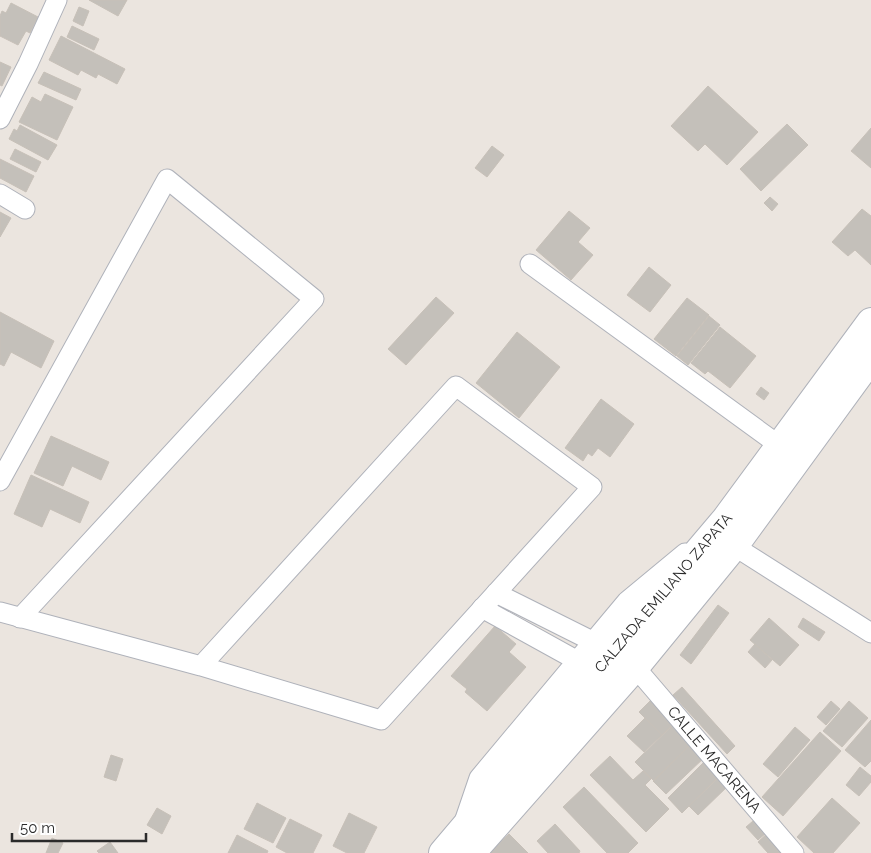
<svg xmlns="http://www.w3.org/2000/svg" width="871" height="853" viewBox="0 0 871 853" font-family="Raleway,sans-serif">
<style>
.building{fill:#c4c0ba;stroke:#c7c0b8}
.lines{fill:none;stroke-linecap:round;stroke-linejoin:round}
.street-casing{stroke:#afb2ba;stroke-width:21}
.secondary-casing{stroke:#afb2ba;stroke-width:30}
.street{stroke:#fff;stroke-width:19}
.secondary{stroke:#fff;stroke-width:28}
.labels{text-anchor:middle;stroke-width:4;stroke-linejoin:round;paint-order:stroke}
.street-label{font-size:15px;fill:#2b2b2b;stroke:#fff}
</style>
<rect width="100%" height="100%" fill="#ebe5df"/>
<path class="building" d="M89,0H127L118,16Z
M11,3L38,17L30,33L26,31L18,45L0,36V16L2,11L6,13Z
M79,7L89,11L83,26L73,21Z
M72,26L99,39L94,50L67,37Z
M61,36L125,69L117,84L98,74L96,78L81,70L78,75L49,60Z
M0,62L11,67L2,86L0,85Z
M44,72L81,89L76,100L38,83Z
M708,86L758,132L727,165L705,144L698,151L671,126Z
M45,94L73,107L57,140L19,122L32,97L41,102Z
M787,124L808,145L761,191L740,169Z
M20,125L57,145L48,160L9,139L14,129L17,131Z
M871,128V168L851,151Z
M492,146L504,155L487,177L475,168Z
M15,149L41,162L36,172L10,159Z
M0,159L34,176L26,192L0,178Z
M770,197L778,204L772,211L764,203Z
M862,209L871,216V265L855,250L848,256L832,242Z
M569,211L590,228L578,242L593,255L571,280L536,250Z
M0,212L11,218L0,237Z
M649,267L671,285L650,312L627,295Z
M436,297L454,313L406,365L388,349Z
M687,298L709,315L676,356L654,339Z
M0,312L54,341L41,368L11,352L4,366L0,364Z
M709,316L720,325L688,365L677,356Z
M720,327L756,356L730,388L708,371L705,374L691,363Z
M517,332L560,367L519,418L476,383Z
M761,387L769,393L764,400L756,394Z
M601,399L634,424L610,457L598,448L592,456L588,453L583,461L565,448Z
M51,436L109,462L101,480L72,466L63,486L34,473Z
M31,475L89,502L80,523L50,509L42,527L14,514Z
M718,605L729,613L691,664L680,655Z
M769,618L799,645L780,666L750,640Z
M803,618L825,632L819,641L798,627Z
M495,626L516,644L509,652L526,667L487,711L465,692L467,689L451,676Z
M755,644L772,660L765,668L748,652Z
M682,687L735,746L727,754L673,695Z
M653,698L676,721L662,735L639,712Z
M831,701L840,709L826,725L817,717Z
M849,701L868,718L842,747L823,731Z
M645,718L662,735L644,752L627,736Z
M871,720V761L865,767L845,750Z
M676,722L694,741L654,781L635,762Z
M795,727L810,740L778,777L763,764Z
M820,732L841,751L783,816L762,797Z
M694,741L707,755L666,794L653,781Z
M111,755L123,759L116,781L104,777Z
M610,756L633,780L643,771L651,779L645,785L669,809L646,832L590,775Z
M706,760L721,774L682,813L668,798Z
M860,767L871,776V782L859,796L846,785Z
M721,775L730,784L698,815L689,806Z
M584,787L638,843L628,853H607L563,807Z
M832,798L860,823L833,853H814L797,837Z
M257,803L286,818L273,843L244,829Z
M157,808L171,816L162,834L147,825Z
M349,813L377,827L364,853H347L333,846Z
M760,815L772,828L758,840L746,827Z
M290,819L322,835L313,853H287L276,847Z
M555,824L580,851L579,853H548L537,841Z
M772,829L793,853H768L758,842Z
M509,834L528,853H489Z
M237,835L268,851L267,853H228Z
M52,838L63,843L58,853H46Z
M110,842L118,853H99L97,851Z"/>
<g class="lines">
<defs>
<g id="street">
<path d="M0,119L28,64L57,0"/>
<path d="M0,194L25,209"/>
<path d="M530,264L780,446"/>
<path d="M0,481L167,179L314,299L20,618"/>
<path d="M734,546L871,633"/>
<path d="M496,593L592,641"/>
<path d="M482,608L576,660"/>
<path d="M0,612L201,666L381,720L592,487L456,386L201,666"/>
<path id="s1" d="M635,667L794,853"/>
<path d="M464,822L479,778L627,601L685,553"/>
</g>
<g id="secondary">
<path id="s2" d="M443,853L726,519L871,322"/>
<path d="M471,853L635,667L734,546L871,358"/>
</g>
</defs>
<use href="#street" class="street-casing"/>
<use href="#secondary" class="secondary-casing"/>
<use href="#street" class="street"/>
<use href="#secondary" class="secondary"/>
</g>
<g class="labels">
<g class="street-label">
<text dy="5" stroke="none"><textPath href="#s2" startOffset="341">CALZADA EMILIANO ZAPATA</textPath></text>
<text dy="5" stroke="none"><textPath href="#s1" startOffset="122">CALLE MACARENA</textPath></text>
</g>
</g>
<path d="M12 833v8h134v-8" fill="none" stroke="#2b2b2b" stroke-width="2.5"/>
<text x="20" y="833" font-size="15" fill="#2b2b2b" stroke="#ffffff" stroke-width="4" paint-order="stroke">50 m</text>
</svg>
